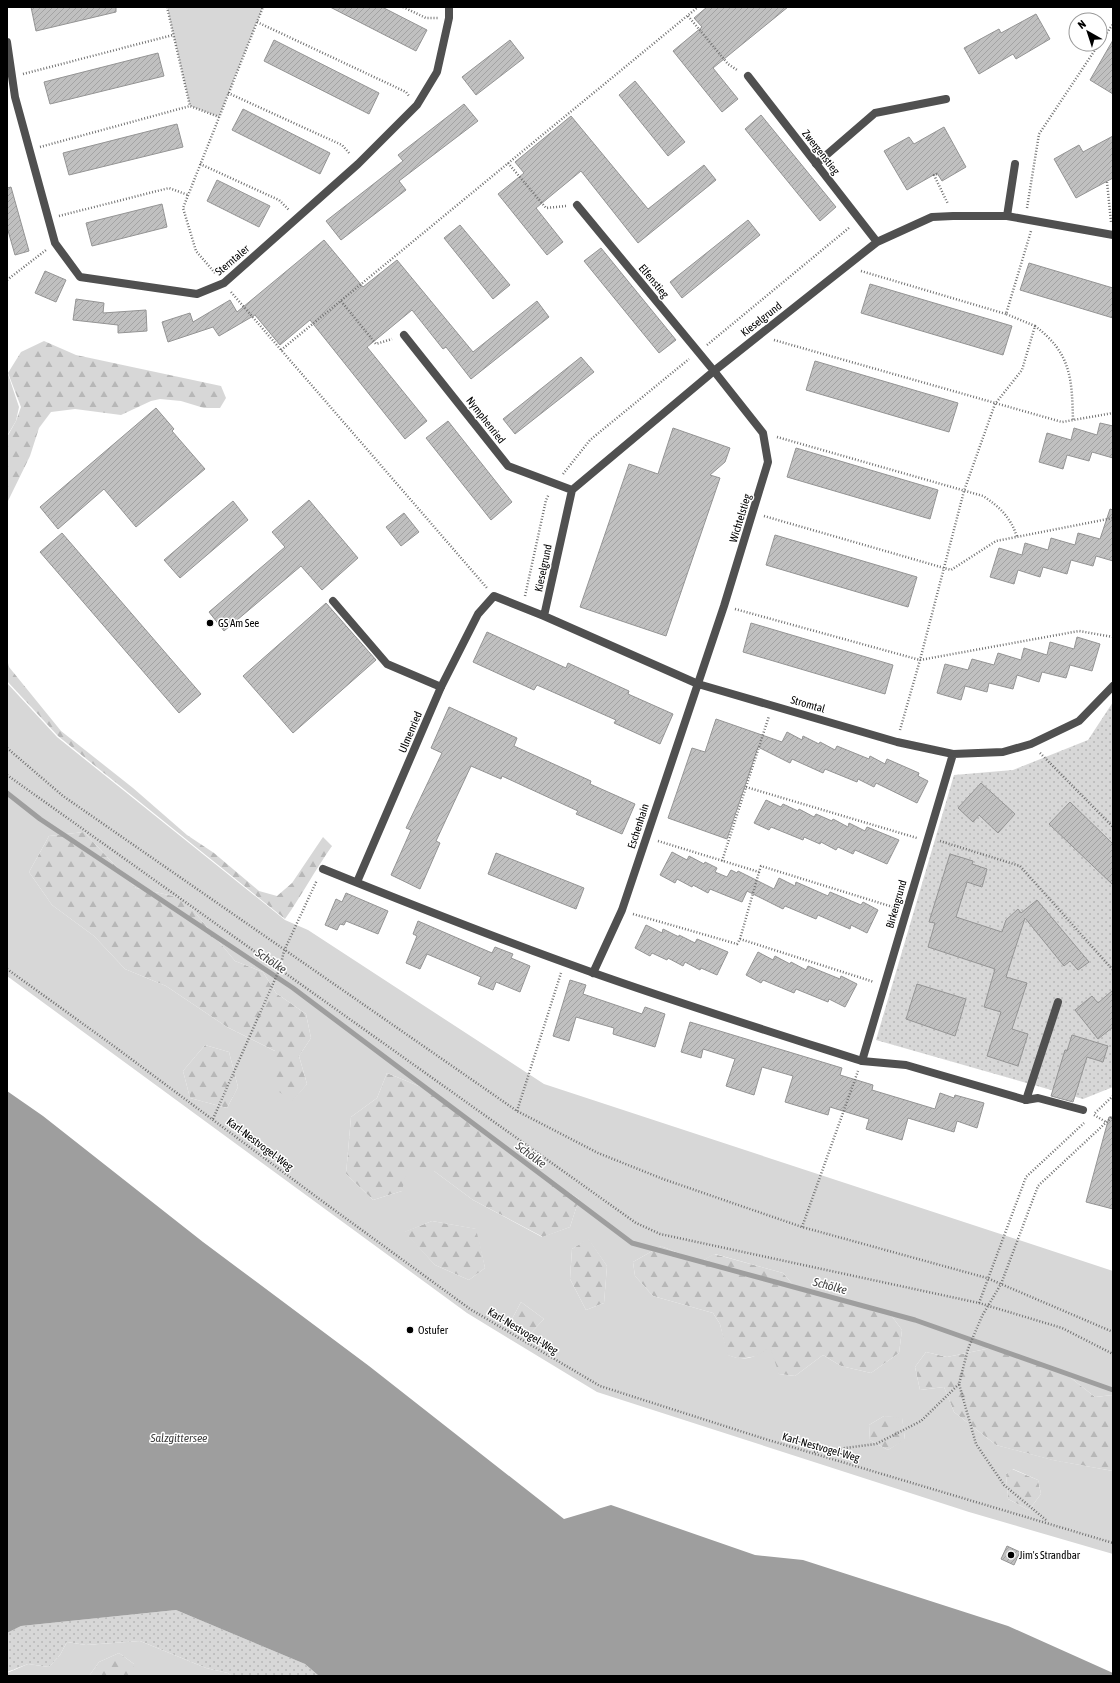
<svg xmlns="http://www.w3.org/2000/svg" width="1120" height="1683" viewBox="0 0 1120 1683" font-family="'Asap Condensed',sans-serif">
<style>
.grass{fill:url(#grass-dots)}
.forest{fill:url(#forest-firs)}
.park{fill:#d7d7d7;fill-rule:evenodd}
.water{fill:#9e9e9e}
.lines{fill:none;stroke-linecap:round;stroke-linejoin:round}
.stream{stroke:#9e9e9e;stroke-width:5}
.building{fill:url(#building-hatch);stroke:#949494}
.path{stroke:#727272;stroke-width:2.5;stroke-dasharray:1 2;stroke-linecap:butt}
.service{stroke:#505050;stroke-width:8}
.minor{stroke:#505050;stroke-width:8}
.poi-dot{fill:#000;stroke:#fff;stroke-width:1.5}
.labels{text-anchor:middle;stroke-width:3;stroke-linejoin:round;paint-order:stroke}
.street-label{font-size:11px;fill:#000;stroke:#fff}
.poi-label{font-size:11px;fill:#000;stroke:#fff;text-anchor:start}
.water-label{font-size:12px;font-style:italic;fill:#3f3f3f;stroke:#fff}
</style>
<defs>
<pattern id="grass-dots" width="8" height="8" patternUnits="userSpaceOnUse"><rect width="8" height="8" fill="#d7d7d7"/><path d="M2 2h.1M6 6h.1" fill="none" stroke="#b7b7b7" stroke-width="1.8" stroke-linecap="round"/></pattern>
<pattern id="forest-firs" width="22" height="20" patternUnits="userSpaceOnUse"><rect width="22" height="20" fill="#d7d7d7"/><path d="M5 1l3.5 6h-7zM16 11l3.5 6h-7z" fill="#b7b7b7"/></pattern>
<pattern id="building-hatch" width="6" height="6" patternUnits="userSpaceOnUse"><rect width="6" height="6" fill="#c0c0c0"/><path d="M-1 1l2-2M0 6l6-6M5 7l2-2" fill="none" stroke="#a3a3a3"/></pattern>
</defs>
<rect width="100%" height="100%" fill="#fff"/>
<path class="grass" d="M1113,702V1087L1083,1099L876,1040L954,775L1013,770L1088,740Z
M176,1610L305,1664L319,1676H232L228,1673L206,1668L140,1641L86,1645L67,1642L60,1655L49,1667L28,1664L7,1672V1633L21,1626Z"/>
<path class="forest" d="M44,341L76,355L221,386L226,398L220,408H204L181,401L160,399L151,401L121,415L75,409L51,412L39,428L30,456L7,503V437L16,421L21,407L8,373L21,352Z
M7,659L9,667L61,731L133,788L187,835L214,853L259,891L277,896L292,883L323,837L332,846C315,870 302,895 285,919L58,736L7,681Z
M84,832L136,888L183,898L235,961L263,972L276,993L306,1014L311,1038L299,1056L307,1084L292,1102L275,1090V1051L227,1027L166,986L125,969L94,936L52,905L29,872L49,836Z
M205,1045L229,1052L238,1087L227,1108L190,1098L183,1071Z
M387,1073L431,1091L551,1181L579,1199L570,1227L543,1237L473,1200L434,1171L402,1191L373,1200L346,1174L351,1117L377,1098Z
M432,1221L477,1229L485,1268L469,1280L435,1265L404,1232Z
M588,1238L607,1266L604,1303L586,1310L570,1279L572,1249Z
M661,1246L700,1262L714,1254L783,1273L793,1285L888,1311L902,1330L899,1353L871,1373L841,1366L823,1355L795,1376L779,1374L757,1356L740,1359L727,1355L720,1324L713,1313L653,1296L635,1276L633,1262Z
M521,1302L544,1319L528,1336L512,1319Z
M991,1348L1061,1370L1095,1397L1113,1395V1471L1052,1460L996,1445L954,1412L944,1387L920,1390L915,1367L926,1352L947,1357Z
M884,1416L902,1417L905,1440L888,1450L870,1440L869,1425Z
M1012,1469L1038,1480L1041,1494L1029,1510L1008,1499L1006,1474Z
M119,1653L134,1664V1676H89L99,1662Z"/>
<path class="park" d="M167,7H263L219,117L190,106Z
M7,371L19,407L16,421L7,436Z
M7,683L57,737L285,920L308,930L544,1084L1113,1271V1395L1095,1397L1061,1370L991,1348L947,1357L926,1352L915,1367L920,1390L944,1387L954,1412L996,1445L1053,1460L1113,1471V1554L969,1512L597,1392L467,1313L7,976ZM84,832L136,888L183,898L235,961L263,972L276,993L306,1014L311,1038L299,1056L307,1084L292,1101L275,1089V1051L227,1027L166,986L125,969L94,936L52,905L29,872L49,836ZM205,1045L229,1052L238,1087L227,1108L190,1098L183,1071ZM387,1073L431,1091L551,1181L579,1199L570,1227L542,1237L473,1200L434,1171L408,1164L402,1191L373,1200L346,1174L351,1117L377,1098ZM432,1221L476,1229L485,1268L469,1280L435,1265L405,1232ZM588,1239L607,1266L604,1303L586,1310L570,1279L572,1249ZM661,1246L700,1262L715,1254L783,1273L793,1285L888,1311L902,1330L899,1353L871,1373L841,1366L823,1355L795,1376L779,1374L770,1347C754,1358 746,1362 728,1355L720,1324L713,1313L653,1296L635,1276L633,1262ZM521,1302L544,1319L528,1336L512,1319ZM884,1416L902,1418L905,1439L888,1450L870,1440L869,1425ZM1013,1469L1038,1480L1041,1494L1029,1510L1008,1499L1006,1474Z
M140,1641L206,1668L228,1673L232,1676H134V1664L119,1653L99,1662L89,1676H7V1673L28,1664L49,1667L60,1655L67,1642L86,1645Z"/>
<path class="water" d="M7,1091L43,1116L203,1242L369,1366L564,1519L611,1505L755,1555L803,1560L1008,1626L1113,1673V1676H319L305,1664L176,1610L21,1626L7,1633Z"/>
<g class="lines">
<path class="stream" d="M7,793L40,819L293,988L632,1243L915,1320L1113,1390"/>
</g>
<path class="building" d="M31,7H116V12L36,31Z
M330,7H382L427,30L416,51Z
M707,7H788L713,68L738,99L722,112L673,51L702,27L694,18Z
M1036,14L1050,39L1016,59L1013,54L979,74L964,48L999,29L1001,33Z
M274,40L379,93L369,114L264,61Z
M510,40L524,58L476,95L462,77Z
M1113,40V94L1090,80Z
M158,53L164,76L50,104L44,82Z
M635,81L685,142L668,156L619,95Z
M464,104L478,121L399,181L406,190L341,240L326,221L403,161L398,155Z
M243,109L330,153L320,174L232,130Z
M761,115L836,207L820,221L745,129Z
M571,116L648,209L704,165L716,180L638,243L581,171L536,208L563,242L547,255L498,194L524,173L515,162Z
M177,124L183,147L69,175L63,153Z
M944,127L966,167L942,181L937,173L907,190L884,151L909,137L914,144Z
M1113,136V178L1076,198L1054,159L1079,145L1083,152Z
M217,180L270,206L259,227L207,201Z
M11,187L29,251L15,255L7,227V188Z
M162,204L167,227L92,246L86,223Z
M748,220L760,235L682,298L670,282Z
M460,225L510,285L493,299L444,238Z
M324,240L363,287L397,260L473,352L537,301L549,317L471,379L446,347L443,349L412,310L367,347L427,421L405,439L310,320L280,345L255,315L219,336L213,327L168,342L162,322L190,313L193,322L230,300L237,312Z
M601,248L676,340L659,353L584,261Z
M1029,263L1113,288V318L1020,290Z
M45,271L66,280L56,302L35,293Z
M870,284L1012,326L1003,355L861,313Z
M76,299L104,303L103,313L146,310L147,331L118,333V325L73,320Z
M581,357L594,372L515,434L503,419Z
M815,361L958,403L949,432L806,390Z
M156,408L174,429L172,431L205,469L136,527L104,489L58,529L40,507Z
M448,421L512,502L491,520L426,438Z
M1100,423L1113,426V458L1092,452L1089,461L1067,455L1063,469L1039,462L1047,433L1071,440L1074,428L1097,435Z
M673,428L730,448L725,462L710,475L720,478L666,636L580,607L629,464L658,474Z
M796,448L938,490L930,519L787,477Z
M309,500L358,558L322,590L301,566L224,631L209,612L285,547L272,532Z
M233,501L248,520L180,578L164,560Z
M1110,509L1113,510V561L1096,556L1093,566L1071,560L1067,574L1043,567L1040,577L1018,570L1014,584L990,577L999,548L1022,555L1025,543L1048,550L1051,538L1075,545L1078,533L1100,539Z
M404,513L419,532L401,546L386,527Z
M62,533L201,694L179,713L40,552Z
M775,535L917,577L908,607L766,565Z
M326,603L376,660L293,733L243,676Z
M751,623L893,665L885,694L743,652Z
M487,632L566,668L568,663L629,691L628,694L673,714L660,744L614,723L616,720L537,685L534,690L473,662Z
M1077,637L1100,644L1092,671L1070,665L1066,678L1042,672L1039,682L1017,675L1013,689L989,683L987,692L965,686L961,700L937,693L945,664L968,670L972,659L994,665L998,653L1021,660L1024,648L1047,655L1050,642L1074,649Z
M449,707L517,738L514,746L591,781L590,784L635,804L622,834L576,814L578,811L502,776L501,779L471,766L436,841L440,843L420,889L391,875L411,830L406,828L442,753L431,748Z
M716,719L782,742L787,732L802,740L803,736L819,744L820,742L835,750L837,746L869,759L870,756L885,764L887,759L919,773L918,776L928,781L917,803L876,783L874,787L858,779L857,782L825,769L823,773L792,759L790,763L758,747L727,839L668,818L692,748L705,752Z
M981,783L1015,814L998,833L979,815L973,822L958,808Z
M766,800L781,807L783,804L798,811L799,809L814,817L816,814L832,821L833,819L848,827L849,823L865,831L867,827L899,840L887,864L855,850L853,854L838,847L836,850L821,842L820,844L804,837L803,840L771,827L769,830L754,823Z
M1070,802L1113,844V885L1049,824Z
M672,852L687,860L689,856L704,864L705,862L717,868L715,872L727,877L731,870L737,873L738,871L774,889L779,878L795,886L796,882L828,896L830,892L861,905L863,902L878,910L867,933L851,925L850,929L818,915L816,919L785,906L783,909L747,891L742,902L710,889L708,893L693,885L692,887L677,879L675,883L660,875Z
M496,853L584,888L576,909L488,874Z
M950,854L973,861L972,864L987,869L982,887L967,882L956,917L1002,932L1006,920L1018,909L1021,913L1037,900L1089,962L1078,970L1070,961L1064,966L1025,918L1006,977L1027,983L1012,1029L1028,1034L1018,1066L987,1056L1001,1012L984,1007L995,969L928,947L935,923L929,922Z
M346,893L388,911L378,934L346,921L344,925L340,924L337,930L325,925L336,899L342,902Z
M418,921L492,953L495,947L513,954L511,958L530,966L520,992L496,982L493,990L478,984L481,977L427,954L420,969L406,963L417,936L413,934Z
M646,925L662,933L663,929L679,937V935L695,943L697,939L728,952L717,975L701,968L700,970L685,962L683,966L668,958L667,960L652,953L650,956L635,948Z
M758,952L773,960L775,956L790,964L791,962L806,970L808,966L840,979L841,976L857,984L845,1007L829,999L828,1002L796,989L794,993L763,980L761,983L746,975Z
M570,980L586,985L583,994L642,1014L645,1007L665,1014L655,1047L613,1034L614,1028L576,1017L569,1041L553,1036Z
M917,984L966,999L955,1036L906,1019Z
M1113,990V1027L1098,1039L1075,1010L1092,996L1098,1003Z
M690,1022L842,1068L840,1075L873,1085L872,1090L935,1109L940,1093L954,1098L955,1095L984,1103L977,1128L957,1121L954,1132L908,1118L902,1140L866,1129L869,1119L830,1107L828,1115L785,1102L793,1076L762,1067L754,1095L726,1086L735,1059L703,1049L701,1058L681,1052Z
M1072,1035L1108,1046L1103,1062L1087,1057L1073,1102L1051,1096L1065,1050L1067,1051Z
M1109,1117H1113V1209L1086,1202Z
M1007,1546L1020,1552L1014,1565L1001,1559Z"/>
<g class="lines">
<path class="path" d="M167,7L190,106
M403,7L426,18H438
M688,16L728,64L737,70
M257,22L406,92L409,96
M1100,43L1113,24
M23,74L173,35
M228,93L342,145L350,154
M40,147L190,106L219,117
M508,163L546,208L566,206
M200,164L279,200L289,210
M937,174L934,175L948,204
M1107,182L1111,222
M1027,208L1039,134L1099,44
M59,216L169,188L188,195
M861,271L1006,314
M215,273L196,251L183,208L263,7
M7,280L46,250
M231,292L487,588
M341,301L376,344L392,339
M1035,326C1071,353 1072,378 1073,421
M774,340L1062,422L1113,413
M707,345L850,227
M281,350L698,7
M777,437L983,496C1000,507 1011,518 1017,537
M563,474L590,440L689,359
M764,516L951,570L996,541L1113,518
M525,596L546,500L549,494
M735,609L920,660L1079,631L1113,637
M900,730L920,660L964,491L995,404L1022,370L1035,326L1006,314L1031,231
M7,748L63,796L517,1111L598,1153L663,1179L802,1227L987,1278L1113,1332
M1040,753L1113,827
M7,775L636,1223L660,1234L979,1303L1062,1328L1113,1354
M746,787L917,838
M658,841L759,872L761,866L896,908
M940,841L1020,866L1113,970
M722,861L769,716
M633,914L737,944L740,939L874,982
M740,939L759,872
M7,969L111,1044L322,1201L470,1309L600,1386L765,1439L1113,1543
M517,1111L561,973
M1095,1113L1113,1096
M1094,1115L1106,1122
M213,1119L280,968L284,951L317,880
M802,1227L858,1071
M979,1303L1026,1177L1084,1123
M814,1452L876,1444L921,1421L959,1384
M1046,1520L1004,1485L976,1444L959,1384L968,1349L982,1316L1001,1284L1038,1186L1113,1116"/>
<path class="service" d="M816,164L875,113L946,99
M1007,216L1015,164
M333,601L387,664L441,687
M323,869C412,905 501,940 591,972C681,1004 771,1032 862,1061
M1026,1100L1058,1002
M1026,1100L1038,1098L1083,1110"/>
<path class="minor" d="M7,42L15,97L55,243L80,277L197,294L224,283L358,164L417,105L437,72L449,18V7
M748,76L877,242
M577,205L714,371L763,433L768,462L724,606L622,910L593,973
M404,335L508,466L572,490
M544,616L572,490L714,371L877,242L932,217L953,216H1007L1113,235
M953,754L862,1061L906,1065L1026,1100
M357,882L441,687L478,614L494,596L544,616L698,684L897,742L953,754L1003,752L1031,744L1079,721L1113,686"/>
</g>
<g class="poi-dot">
<circle cx="210" cy="623" r="4"/>
<circle cx="410" cy="1330" r="4"/>
<circle cx="1011" cy="1555" r="4"/>
</g>
<g class="labels">
<g class="street-label">
<text transform="translate(821 152) rotate(52)" y="4">Zwergenstieg</text>
<text transform="translate(232 260) rotate(-40)" y="4">Sterntaler</text>
<text transform="translate(654 281) rotate(50)" y="4">Elfenstieg</text>
<text transform="translate(761 319) rotate(-38)" y="4">Kieselgrund</text>
<text transform="translate(486 420) rotate(52)" y="4">Nymphenried</text>
<text transform="translate(740 518) rotate(-73)" y="4">Wichtelstieg</text>
<text transform="translate(543 568) rotate(-78)" y="4">Kieselgrund</text>
<text transform="translate(808 704) rotate(16)" y="4">Stromtal</text>
<text transform="translate(410 732) rotate(-67)" y="4">Ulmenried</text>
<text transform="translate(638 826) rotate(-72)" y="4">Eschenhain</text>
<text transform="translate(896 904) rotate(-74)" y="4">Birkengrund</text>
<text transform="translate(260 1144) rotate(37)" y="4">Karl-Nestvogel-Weg</text>
<text transform="translate(523 1331) rotate(31)" y="4">Karl-Nestvogel-Weg</text>
<text transform="translate(821 1447) rotate(16)" y="4">Karl-Nestvogel-Weg</text>
</g>
<g class="poi-label">
<text x="218" y="627">GS Am See</text>
<text x="418" y="1334">Ostufer</text>
<text x="1019" y="1559">Jim's Strandbar</text>
</g>
<g class="water-label">
<text transform="translate(271 961) rotate(34)" y="4">Schölke</text>
<text transform="translate(531 1155) rotate(37)" y="4">Schölke</text>
<text transform="translate(830 1286) rotate(15)" y="4">Schölke</text>
<text x="179" y="1442">Salzgittersee</text>
</g>
</g>
<rect width="1120" height="1683" fill="none" stroke="#000000" stroke-width="16"/>
<g transform="translate(1088 32) rotate(321)"><circle r="19" fill="#ffffff" stroke="#999999"/>
<path d="M0-3L7 15L0 10L-7 15Z" fill="#000000"/>
<text y="-6" font-size="11" font-weight="bold" text-anchor="middle" fill="#000000">N</text>
</g>
</svg>
